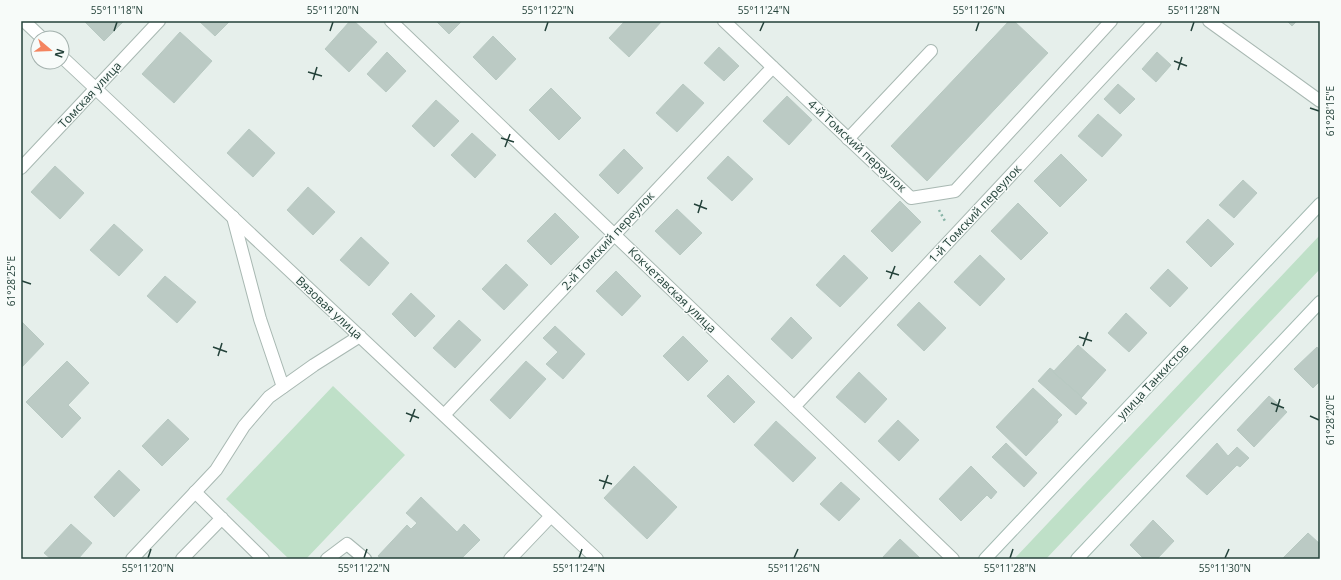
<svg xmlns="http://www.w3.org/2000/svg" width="1341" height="580" viewBox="0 0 1341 580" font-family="'Open Sans',sans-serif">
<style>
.green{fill:#bfe0c8}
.building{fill:#bbcac4;stroke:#b8c9c2}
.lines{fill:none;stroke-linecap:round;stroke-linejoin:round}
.lane-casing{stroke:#a8b8b2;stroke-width:14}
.street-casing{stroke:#a8b8b2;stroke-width:14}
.secondary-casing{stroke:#a4bbb3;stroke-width:14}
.path{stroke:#86b3a5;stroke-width:2.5;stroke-dasharray:2 3;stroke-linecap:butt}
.lane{stroke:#fff;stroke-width:12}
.street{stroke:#fff;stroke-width:12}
.secondary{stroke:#fff;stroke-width:12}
.ticks{fill:none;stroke:#24423a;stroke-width:1.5}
.labels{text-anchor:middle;stroke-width:3;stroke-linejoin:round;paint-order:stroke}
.street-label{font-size:12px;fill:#24423a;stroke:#f7fbf9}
.neatline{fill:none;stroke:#24423a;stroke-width:1.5}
.ticks-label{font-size:10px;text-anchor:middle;fill:#24423a}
</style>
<rect width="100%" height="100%" fill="#e6efeb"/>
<path class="green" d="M1320,235V269L1046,559H1014Z
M333,386L405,455L306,559H289L226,499Z"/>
<path class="building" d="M84,21H124L104,41Z
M199,21H230L215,36Z
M350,21H354L377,42L349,72L325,49Z
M436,21H462L449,34Z
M625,21H662L629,57L609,38Z
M1009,21H1014L1048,53L927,181L891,146Z
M1287,21H1297L1292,26Z
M180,32L212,61L174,103L142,74Z
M493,36L516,59L496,80L473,57Z
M719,47L739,66L724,81L704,63Z
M387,52L406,71L386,92L367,74Z
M1157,52L1171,65L1156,82L1142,69Z
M683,84L704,103L677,132L656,113Z
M1118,84L1135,99L1120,114L1104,99Z
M551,88L581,118L559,140L529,110Z
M787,96L812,120L789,145L763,121Z
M436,100L459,121L434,147L412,126Z
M1098,114L1122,135L1102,157L1078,136Z
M249,129L275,153L253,177L227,153Z
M472,133L496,155L475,178L451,155Z
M624,149L643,168L618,194L599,175Z
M1061,154L1087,180L1060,207L1034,181Z
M728,156L753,179L732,201L707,178Z
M55,166L84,193L60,219L31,192Z
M1243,180L1257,193L1234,218L1219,205Z
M308,187L335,212L313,235L287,210Z
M900,201L921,222L892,252L871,231Z
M1018,203L1048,233L1021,260L991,231Z
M677,209L702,233L680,255L655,231Z
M555,213L579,237L551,265L527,241Z
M1208,219L1234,244L1211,267L1186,242Z
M114,224L143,250L119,276L90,250Z
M361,237L389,263L369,286L340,260Z
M844,255L868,278L840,307L816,285Z
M980,255L1005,279L980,306L954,282Z
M506,264L528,285L504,310L482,289Z
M1168,269L1188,288L1170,307L1150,288Z
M616,271L641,296L622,316L596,291Z
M165,276L196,302L177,323L147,296Z
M411,293L435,316L415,337L392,314Z
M919,302L946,328L924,351L897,325Z
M1126,313L1147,333L1129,352L1108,333Z
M791,317L812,338L792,359L771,339Z
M459,320L481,340L455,368L433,348Z
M21,321L44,344L21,368Z
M555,326L585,354L563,379L546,364L558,352L543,338Z
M683,336L708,361L688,381L663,356Z
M1078,345L1106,370L1082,397L1053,372Z
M1317,347L1320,351V381L1313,388L1294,369Z
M67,361L89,383L68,405L81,418L62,438L26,402Z
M526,361L546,379L510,419L490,400Z
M1050,368L1054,371L1053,372L1082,397L1081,398L1087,403L1076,415L1038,381Z
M859,372L887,399L865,423L836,397Z
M728,375L755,402L734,423L707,396Z
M1033,388L1062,415L1057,420L1058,422L1026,456L996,427Z
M1269,396L1287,412L1254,447L1237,430Z
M168,419L189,439L162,466L142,446Z
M898,420L919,440L899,461L878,441Z
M776,421L816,458L793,482L754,445Z
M1006,443L1037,473L1024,487L992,457Z
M1217,443L1228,456L1237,447L1249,458L1240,467L1237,465L1207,495L1186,476Z
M634,466L677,507L647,539L604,498Z
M971,466L997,492L991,499L987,495L961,521L939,499Z
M119,470L140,490L114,517L94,497Z
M841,482L860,499L839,521L820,504Z
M421,497L457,532L464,524L480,540L461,559H381L378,556L407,525L411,529L417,523L406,513Z
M1153,520L1174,541L1157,559H1144L1130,545Z
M71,524L92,543L78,559H51L44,553Z
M1308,533L1320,544V559H1282Z
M900,539L921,559H884L883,557Z"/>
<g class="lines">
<defs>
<path id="lane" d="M848,139L931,51
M233,217L260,319L283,387
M195,492L263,559
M182,559L222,518
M327,559L347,544L365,559
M510,559L551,516"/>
<path id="street" d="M24,21L42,38
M391,21L953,559
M724,21L911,198L955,191L1111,21
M1209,21L1320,101
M62,57L597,559
M21,168L159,21
M794,407L1155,21
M444,415L773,67
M132,559L216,470L244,426L269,397L314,365L360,336"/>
<path id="secondary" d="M985,559L1320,204
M1077,559L1320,302"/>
</defs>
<use href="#lane" class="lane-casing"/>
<use href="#street" class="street-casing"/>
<use href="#secondary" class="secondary-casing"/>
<path class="path" d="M939,210L945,221"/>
<use href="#lane" class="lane"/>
<use href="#street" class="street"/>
<use href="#secondary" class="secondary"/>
</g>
<path class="ticks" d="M114,31L117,22M330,31L333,22M545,31L548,22M760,31L764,22M976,31L979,22M1191,31L1194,22M1174,61L1187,66M1178,70L1182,57M308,72L322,76M313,80L317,67M1310,108L1319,111M501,138L514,142M505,147L510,134M694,204L707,209M698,213L702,200M886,271L899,275M890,279L895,266M22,281L31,284M1079,337L1092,341M1083,346L1088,332M213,347L227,352M218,356L222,343M1271,403L1284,408M1276,412L1280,399M406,413L419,418M1310,416L1319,420M410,422L415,409M599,480L612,484M603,489L608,475M148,558L151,549M364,558L367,549M579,558L582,549M794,558L798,549M1010,558L1013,549M1225,558L1229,549"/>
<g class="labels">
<g class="street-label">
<text transform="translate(90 95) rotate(-47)" y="4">Томская улица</text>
<text transform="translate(857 146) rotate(43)" y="4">4-й Томский переулок</text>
<text transform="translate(975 214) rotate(-47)" y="4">1-й Томский переулок</text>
<text transform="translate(608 241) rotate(-47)" y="4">2-й Томский переулок</text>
<text transform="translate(672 290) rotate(44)" y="4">Кокчетавская улица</text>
<text transform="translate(329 308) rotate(43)" y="4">Вязовая улица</text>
<text transform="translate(1153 382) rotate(-47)" y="4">улица Танкистов</text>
</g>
</g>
<rect width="1341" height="580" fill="none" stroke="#f7fbf9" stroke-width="44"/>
<g transform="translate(50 50) rotate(109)"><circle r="19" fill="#f7fbf9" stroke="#a3b1ad"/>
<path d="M0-3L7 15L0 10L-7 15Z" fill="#f4845f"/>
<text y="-6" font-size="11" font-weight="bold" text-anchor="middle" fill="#24423a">N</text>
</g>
<rect x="22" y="22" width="1297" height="536" class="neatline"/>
<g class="ticks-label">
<text x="117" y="14">55°11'18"N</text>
<text x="333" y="14">55°11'20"N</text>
<text x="548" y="14">55°11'22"N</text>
<text x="764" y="14">55°11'24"N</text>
<text x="979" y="14">55°11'26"N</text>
<text x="1194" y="14">55°11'28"N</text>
<text transform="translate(1330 111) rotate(-90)" y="4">61°28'15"E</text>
<text transform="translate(11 281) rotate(-90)" y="4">61°28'25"E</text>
<text transform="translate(1330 420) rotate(-90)" y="4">61°28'20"E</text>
<text x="148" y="572">55°11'20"N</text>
<text x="364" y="572">55°11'22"N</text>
<text x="579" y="572">55°11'24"N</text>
<text x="794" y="572">55°11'26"N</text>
<text x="1010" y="572">55°11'28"N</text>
<text x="1225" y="572">55°11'30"N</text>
</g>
</svg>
